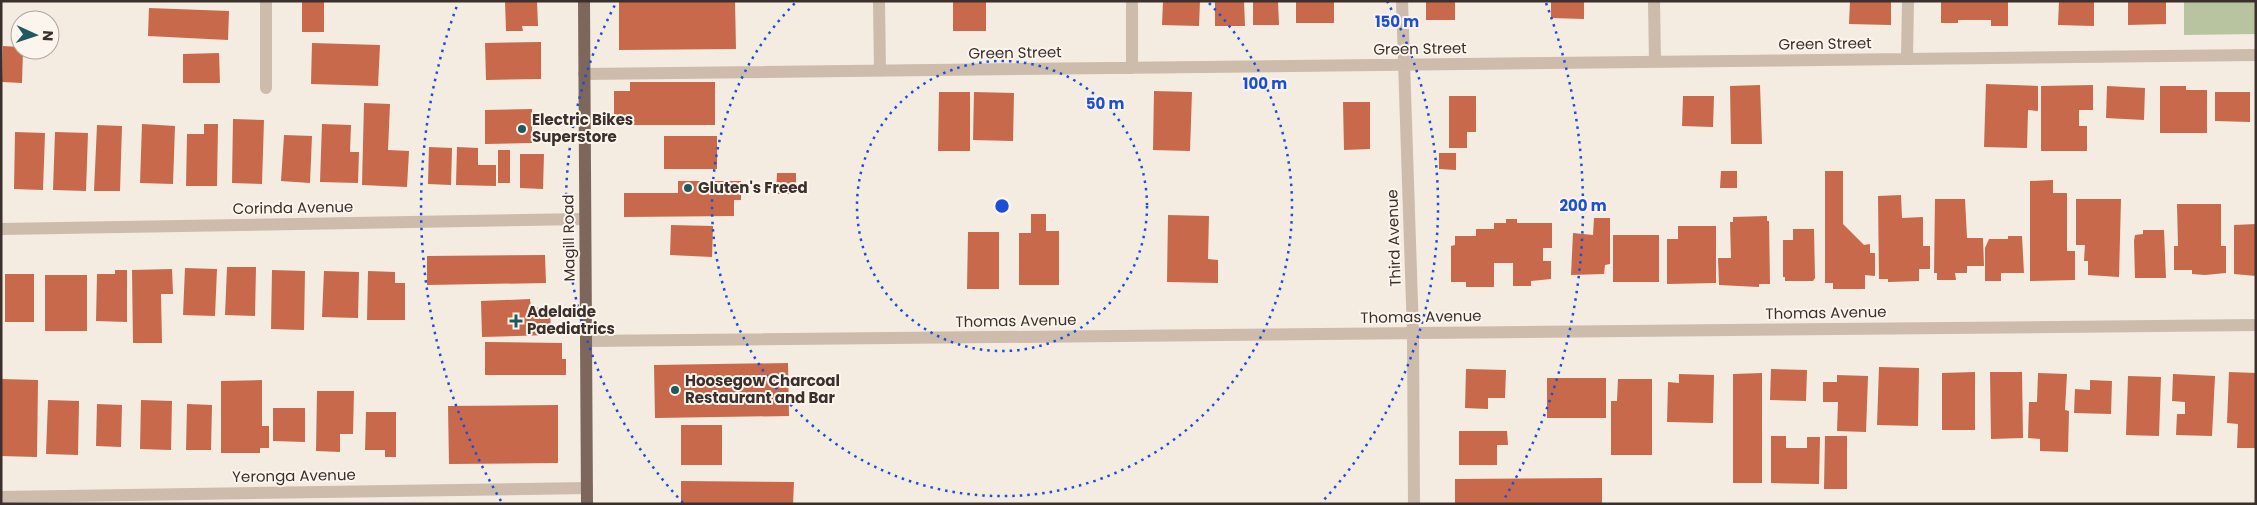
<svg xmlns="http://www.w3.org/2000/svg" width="2257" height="505" viewBox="0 0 2257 505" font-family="Poppins,sans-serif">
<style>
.green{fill:#b8c4a0}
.building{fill:#c8694b}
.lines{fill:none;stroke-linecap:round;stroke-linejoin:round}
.minor{stroke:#cdbbac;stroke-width:12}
.major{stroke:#7d675c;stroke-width:12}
.ring{fill:none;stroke:#1d4ed8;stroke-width:2.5;stroke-dasharray:2.5 5}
.poi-dot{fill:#1f5a5e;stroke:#fbf5ee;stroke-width:2}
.labels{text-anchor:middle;stroke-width:4;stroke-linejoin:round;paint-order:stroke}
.street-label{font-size:15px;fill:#3b302b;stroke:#fbf5ee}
.poi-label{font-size:15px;font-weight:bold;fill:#3b302b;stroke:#fbf5ee;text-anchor:start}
.centre{fill:#1d4ed8;stroke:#fbf5ee;stroke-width:2.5}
.ring-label{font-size:15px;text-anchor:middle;font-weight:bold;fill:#1d4ed8;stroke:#fbf5ee;stroke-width:4;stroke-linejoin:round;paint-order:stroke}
</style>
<rect width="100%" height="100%" fill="#f4ebe1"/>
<path class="green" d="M2184,1H2256V34L2184,35Z"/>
<path class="building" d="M302,1H324V32H302Z
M505,1H537L538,26H522L523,31H506Z
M735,1L736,49L619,50V2Z
M953,1H986V31H953Z
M1163,1H1200L1199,26L1162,25Z
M1215,1H1244L1245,26H1215Z
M1253,1H1278L1279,25H1253Z
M1296,1H1334V23H1296Z
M1426,1H1455V20H1426Z
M1551,1H1584V19L1551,18Z
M1850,1H1891V25L1849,24Z
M1941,1H2008V26H1991V20H1958V23H1941Z
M2059,1H2094V26L2058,25Z
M2128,1H2166V24L2128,25Z
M149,8L229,11L228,40L148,36Z
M541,42V79L486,80L485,43Z
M312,43L380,45L378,86L311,84Z
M3,46L20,47V50H23L22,83L2,82Z
M219,53L220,83H183V54Z
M630,82H715V125H614V91H630Z
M1986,84L2038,86V111L2028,110L2027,148L1984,147Z
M1760,85L1762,144H1731L1730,86Z
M2093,85V110H2079V126H2087V151H2041V86Z
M2107,86L2145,88L2144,120L2106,118Z
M2160,86H2186V90H2207V133H2160Z
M1154,91L1192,92L1190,151L1153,150Z
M939,92H970V151H938Z
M974,92L1014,93L1013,141L973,140Z
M2215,92H2250V122L2215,121Z
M1449,96H1476V132H1467V148H1449Z
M1683,96H1714L1713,127L1682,126Z
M1343,102H1370V149L1344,150Z
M364,103L390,104L388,150L409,151L407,187L362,185Z
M532,109V143L485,144V110Z
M233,119L264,120L262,184L232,183Z
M142,124L175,126L173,184L140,183Z
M204,124H218L217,186H186L187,134H204Z
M322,124L351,125L350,152H359L358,183L320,182Z
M97,125L122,126L120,191H94Z
M15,132L45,133L43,190L14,189Z
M55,132L88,133L86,191L53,190Z
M284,135L312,136L310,183L281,181Z
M664,136H717V169H664Z
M429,147L452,148L451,185L428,184Z
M457,147L478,148V165H496V186L456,185Z
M498,150H510V183H498Z
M1439,153H1456V170L1439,169Z
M520,154H544L543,189L520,188Z
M1721,171H1737V188H1720Z
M1825,171H1843V224L1864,245L1870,244V253H1875V276L1865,275V289H1833V283H1825Z
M777,173H796V194H776Z
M2053,180V193H2067V251H2075V280L2030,281V181Z
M678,181H741V200H734V216L624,217V193H678Z
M1901,195L1902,218L1923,217V246H1930V269H1919V281L1888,282V279H1879L1878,196Z
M1935,199H1965L1967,238H1983L1984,266H1967V273H1955L1956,280H1937V273H1934Z
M2076,199H2121L2119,277L2088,275V261H2084L2085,245H2076Z
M2177,204H2221V246H2226V273L2205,275L2192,274V270H2174V246H2178Z
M1031,214H1046V231H1059V285H1019V233H1031Z
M1168,215L1209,216L1208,259L1218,260V283L1167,282Z
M1767,216V221H1769L1770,284H1759V287L1719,285L1718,258H1731L1730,222H1733V217Z
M1594,218H1610V264L1605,265L1604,274L1571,275L1573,233L1593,235Z
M1506,219H1517V223H1552V248H1543V261H1551V279L1531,281V286H1513V263H1494V287H1466V282H1451V246L1455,245V236H1476V229H1494V223H1506Z
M2256,224V276L2234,274V225Z
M671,225L713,226L712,257L670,255Z
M1678,226H1716V283L1667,284V239H1678Z
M1793,229H1814L1815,278L1813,281H1785V277H1783V240H1793Z
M2143,230H2164L2166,278H2135L2134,241L2135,235L2143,234Z
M968,232H999V289H967Z
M1613,235H1659V282H1613Z
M2008,236H2022L2024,273H2001V281H1985V248L1989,239H2008Z
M545,255L546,283L427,285V256Z
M227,267H256L255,316L225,315Z
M185,268L217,269L215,316L183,315Z
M172,269L173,294H161L162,343H133L132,270Z
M115,270H127V322L96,321L97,274H115Z
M272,270L305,271L304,330L271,329Z
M324,271L359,272L358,318L322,317Z
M368,271L395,272V283H405V320H367Z
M5,274H34V322H5Z
M45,275H87V331H45Z
M530,299L531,308L550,307L551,335L482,337L481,301Z
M485,342L562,343V359H566V375H485Z
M788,363L789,416L655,418L654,365Z
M1879,367L1919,368L1918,426L1877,425Z
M1466,369L1506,370L1505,398H1488V409L1465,408Z
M1771,369L1807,370L1806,401L1770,400Z
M1975,372V430H1942V373Z
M1990,372H2022L2023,438L1991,439Z
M2229,372L2256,373V448H2237L2238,424L2227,423Z
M1762,373V483H1733V374Z
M2038,373L2067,374L2065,410L2069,411L2068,452L2040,451V439L2028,438L2029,402H2037Z
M1679,374L1714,375L1713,423L1667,422L1668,382L1679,383Z
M2173,374L2215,376L2212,436L2176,435L2177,414H2185V402L2172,401Z
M1837,375L1868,376L1866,432L1837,431L1838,402H1823V382H1837Z
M2128,376L2161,377L2159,436L2126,435Z
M1547,378H1606V418H1547Z
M1,379L38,380L37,457L1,456Z
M1618,379H1652V455H1611V401H1617Z
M262,380V426H269V448H260V453H221V381Z
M2090,380L2112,381L2111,414L2074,413L2075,389L2090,390Z
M317,391H354L353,434H340V452L316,451Z
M48,400L79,401L78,455L46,454Z
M141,400L172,401L171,450L140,449Z
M97,404L122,405L121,447L96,446Z
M187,404L212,405L211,450H186Z
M558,405V463L449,464L448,406Z
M273,408H305V442L273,441Z
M366,412H396V457H385V450H365Z
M681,425H722V465H681Z
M1459,431H1507L1508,445H1497V465H1459Z
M1771,436H1786V448H1807V437H1820L1819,484L1771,483Z
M1825,436H1847V489H1824Z
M1602,478V504H1455V479Z
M681,481L794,482L793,504H681Z"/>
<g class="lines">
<path class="minor" d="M266,1V88
M879,1L880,71
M1132,1V68
M1402,1L1413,333L1414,504
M1654,1L1655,62
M1907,59L1908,1
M584,74L2256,55
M1,229L585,219
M587,341L2256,325
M1,497L587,488"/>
<path class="major" d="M584,1L587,504"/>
</g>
<g class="ring">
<circle cx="1002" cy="206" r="145"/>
<path d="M1209 3A290 290 0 1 1 795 3"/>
<path d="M683 503A436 436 0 0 1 617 1M1387 1A436 436 0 0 1 1321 503"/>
<path d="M501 501A581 581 0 0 1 458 3M1546 3A581 581 0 0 1 1503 501"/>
</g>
<g class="poi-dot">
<circle cx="522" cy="129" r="5"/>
<circle cx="688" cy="188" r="5"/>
<path d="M513.5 313.5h5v5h5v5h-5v5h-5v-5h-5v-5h5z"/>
<circle cx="675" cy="390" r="5"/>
</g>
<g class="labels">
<g class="street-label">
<text transform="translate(1825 44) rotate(-1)" y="5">Green Street</text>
<text transform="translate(1420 49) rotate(-1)" y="5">Green Street</text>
<text transform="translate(1015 53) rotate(-1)" y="5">Green Street</text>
<text transform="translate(293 208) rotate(-1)" y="5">Corinda Avenue</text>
<text transform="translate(569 238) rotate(-91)" y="5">Magill Road</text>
<text transform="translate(1394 238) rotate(-92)" y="5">Third Avenue</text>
<text transform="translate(1826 313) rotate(-1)" y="5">Thomas Avenue</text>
<text transform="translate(1421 317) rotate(-1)" y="5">Thomas Avenue</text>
<text transform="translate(1016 321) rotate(-1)" y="5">Thomas Avenue</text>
<text transform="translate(294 476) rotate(-1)" y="5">Yeronga Avenue</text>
</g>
<g class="poi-label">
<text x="532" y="125">Electric Bikes<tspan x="532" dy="17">Superstore</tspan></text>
<text x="698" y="193">Gluten's Freed</text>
<text x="527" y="317">Adelaide<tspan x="527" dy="17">Paediatrics</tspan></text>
<text x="685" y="386">Hoosegow Charcoal<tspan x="685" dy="17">Restaurant and Bar</tspan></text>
</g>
</g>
<circle cx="1002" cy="206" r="8" class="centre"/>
<g class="ring-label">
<text x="1397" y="27">150 m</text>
<text x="1265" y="89">100 m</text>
<text x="1105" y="109">50 m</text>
<text x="1583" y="211">200 m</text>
</g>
<rect width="2257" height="505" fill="none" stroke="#3b302b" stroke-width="5"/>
<g transform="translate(35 35) rotate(93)"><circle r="24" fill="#fbf5ee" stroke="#aea6a0"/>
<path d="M0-4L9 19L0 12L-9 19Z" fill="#1f5a5e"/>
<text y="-8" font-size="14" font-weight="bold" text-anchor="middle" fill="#3b302b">N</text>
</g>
</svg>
